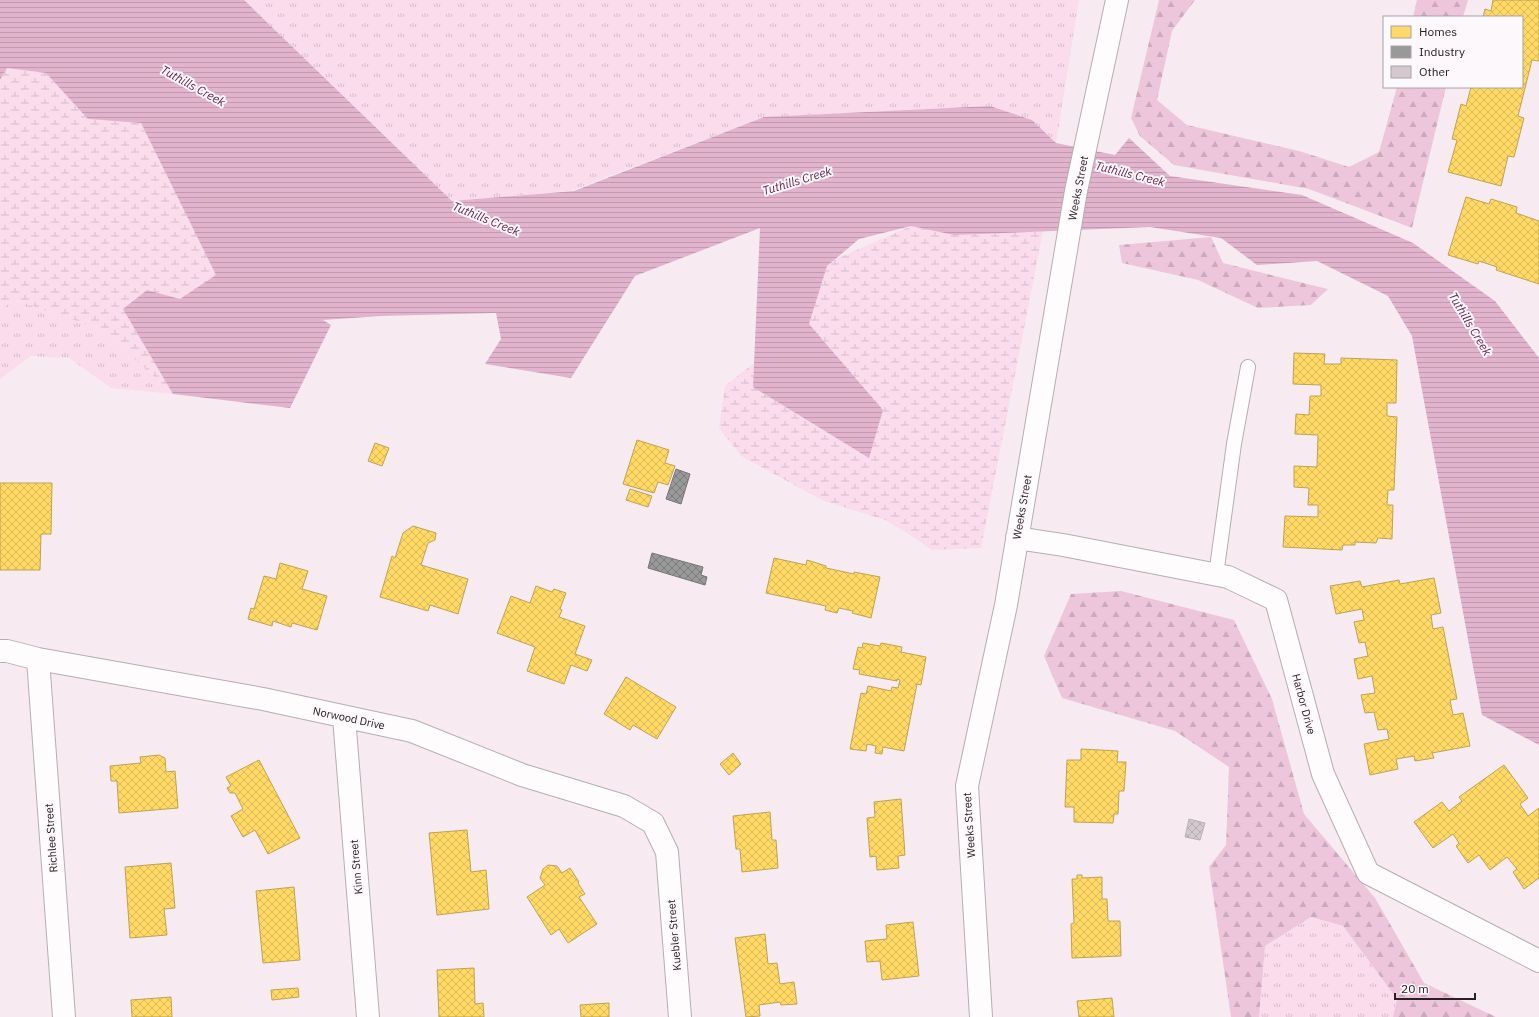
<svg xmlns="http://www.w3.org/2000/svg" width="1539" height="1017" viewBox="0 0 1539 1017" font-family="'IBM Plex Sans',sans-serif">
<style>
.grass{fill:url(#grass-tufts)}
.forest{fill:url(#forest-firs)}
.wetland{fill:url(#wetland-marsh)}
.water{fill:url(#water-rules)}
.homes{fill:url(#homes-cross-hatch);stroke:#bfa252}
.industry{fill:url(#industry-cross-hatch);stroke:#777576}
.building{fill:url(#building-cross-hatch);stroke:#bab1b6}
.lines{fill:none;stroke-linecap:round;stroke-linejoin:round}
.lane-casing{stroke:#b6adb2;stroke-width:16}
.street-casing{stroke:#b6adb2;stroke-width:24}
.secondary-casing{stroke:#b6adb2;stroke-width:24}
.lane{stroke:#fefcfd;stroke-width:14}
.street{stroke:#fefcfd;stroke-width:22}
.secondary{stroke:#fefcfd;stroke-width:22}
.labels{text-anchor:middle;stroke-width:4;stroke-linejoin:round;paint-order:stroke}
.street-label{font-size:11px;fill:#292025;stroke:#fdf8fb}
.water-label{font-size:12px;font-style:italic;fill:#682250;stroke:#fdf8fb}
</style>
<defs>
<pattern id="grass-tufts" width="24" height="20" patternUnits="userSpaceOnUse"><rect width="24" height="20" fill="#fadced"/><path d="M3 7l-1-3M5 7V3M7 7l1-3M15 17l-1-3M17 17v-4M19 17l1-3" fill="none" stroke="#d6bccb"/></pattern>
<pattern id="forest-firs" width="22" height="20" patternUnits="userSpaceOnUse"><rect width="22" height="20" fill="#edc6dc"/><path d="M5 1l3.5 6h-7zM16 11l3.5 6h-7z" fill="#cbaabd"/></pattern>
<pattern id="wetland-marsh" width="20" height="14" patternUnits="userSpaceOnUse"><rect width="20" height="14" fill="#fadced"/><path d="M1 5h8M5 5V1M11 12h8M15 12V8" fill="none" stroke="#d6bccb"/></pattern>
<pattern id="water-rules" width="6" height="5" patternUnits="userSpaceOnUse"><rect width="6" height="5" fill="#e1b3cd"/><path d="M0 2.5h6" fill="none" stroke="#c19ab0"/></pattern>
<pattern id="homes-cross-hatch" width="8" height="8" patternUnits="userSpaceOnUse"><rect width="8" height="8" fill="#ffd966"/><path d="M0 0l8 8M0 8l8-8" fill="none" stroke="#dbba58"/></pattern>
<pattern id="industry-cross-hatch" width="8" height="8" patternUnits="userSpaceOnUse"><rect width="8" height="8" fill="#999"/><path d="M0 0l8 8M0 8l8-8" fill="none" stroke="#7d7c7d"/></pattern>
<pattern id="building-cross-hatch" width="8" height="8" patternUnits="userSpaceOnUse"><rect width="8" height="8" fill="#d4c9cf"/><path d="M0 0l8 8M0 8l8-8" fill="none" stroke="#b6acb2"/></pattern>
</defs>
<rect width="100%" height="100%" fill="#f7ebf1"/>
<path class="grass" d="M244,0H1079L1056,143L1032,120L990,106L764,117L570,191L452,201Z
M15,300L103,330L173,394L111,388L69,358L31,356L0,379V309Z
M1311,917L1343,926L1397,999L1393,1017H1259L1265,946Z"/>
<path class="forest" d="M1159,0H1195L1172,31L1157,100L1187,125L1299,151L1349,167L1379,152L1397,87H1446L1412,228L1309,189L1174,165L1140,136L1131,118Z
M1417,0H1468L1463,17H1413Z
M1211,237L1223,263L1328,289L1311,305L1258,308L1198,280L1122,263L1119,245Z
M1121,591L1234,620L1272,699L1304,814L1375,898L1424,983L1496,1017H1393L1397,999L1343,926L1311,917L1265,946L1259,1017H1231L1209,867L1226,845L1229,767L1175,731L1062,698L1044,656L1071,594Z"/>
<path class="wetland" d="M7,68L46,73L88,119L141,123L216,275L180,299L147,290L124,309L173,394L103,330L15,300L0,309V80Z
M911,226L954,235L1043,231L981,548L932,550L910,535L885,520L824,501L741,456L719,428L725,386L754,363L753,387L883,410L809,324L827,266L836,259Z"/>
<path class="water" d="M0,0H244L452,201L574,191L764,117L990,106L1032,120L1056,143L1115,155L1129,138L1170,176L1302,195L1413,243L1495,301L1539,358V745L1482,715L1412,336L1388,296L1317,261L1257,265L1221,238L1150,227L954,235L911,226L859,239L827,266L809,324L883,410L869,458L753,387L760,228L635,276L571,378L485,364L501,339L496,313L381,316L323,320L331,325L290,408L173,394L123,309L147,290L180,299L216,275L141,123L88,119L46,73L7,68L0,80Z"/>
<path class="homes" d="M1493,0H1539V61L1532,60L1518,116L1524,118L1514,157L1508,156L1501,186L1448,172L1457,140L1452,139L1461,104L1466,106L1471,87H1522V17H1483L1485,9L1491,11Z
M1466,197L1489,204L1491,199L1517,207L1516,213L1539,221V284L1496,270L1497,267L1479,261L1478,264L1448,255Z
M1294,353L1325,354L1324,364H1341V358L1397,360L1396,403H1387V416L1397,417L1394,490H1388L1387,505H1393L1392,539L1378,538L1376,543L1355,542V545H1343L1342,550L1283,547L1285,516L1318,517V505H1308L1309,488L1294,487V466L1317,467L1318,435L1295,434L1296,414L1309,415L1310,396H1321V385L1293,384Z
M637,440L669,450L665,463L675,466L668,485L658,482L654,493L623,484Z
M375,443L389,448L382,466L368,461Z
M0,483H52L51,534H41L40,570H0Z
M630,489L652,496L648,507L626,500Z
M413,526L436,533L435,540L428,543L421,565L468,579L458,614L430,605L428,611L380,597L392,556L395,558L403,533Z
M774,558L806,565L807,560L826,566V568L854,574V572L880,577L871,618L852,613L853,611L839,608L837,613L825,610L826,606L766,593Z
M280,563L308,571L302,589L327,596L317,630L292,623L291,627L273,621L272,626L248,619L251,608L254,609L264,576L276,579Z
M1434,578L1441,613L1431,615L1433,629L1443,627L1457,699L1450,700L1453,715L1463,713L1470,746L1432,753L1434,758L1415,761L1414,756L1396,759L1398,769L1370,775L1364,744L1389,739L1387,729L1378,730L1374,712L1365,713L1361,695L1375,693L1372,676L1358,679L1354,659L1368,656L1365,642L1359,643L1354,622L1364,620L1362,609L1336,614L1330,586L1360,581L1362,587L1399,580L1400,584Z
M536,586L552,592L554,589L566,593L560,609L562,610L559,617L585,626L575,654L592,660L587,671L571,665L564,684L527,671L535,647L497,633L511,596L530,603Z
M863,643L880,646L881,643L902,647L901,652L926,657L921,685L917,684L904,751L883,747L882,754L875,753L876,746L867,744L866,751L850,749L861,693L866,694L868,686L891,691L892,687L898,688L900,680L897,679V681L859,674L860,670L853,669L858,647L862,648Z
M626,677L676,707L657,739L633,725L630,730L604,714Z
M1081,749L1118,751L1117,762H1126L1124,791H1119L1118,814H1114L1113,823L1074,822V807H1065L1067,760H1081Z
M733,753L741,764L729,775L720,764Z
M159,755L165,758L166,772L175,771L178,808L119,813L117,781H111L110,766L141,763L140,757Z
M259,760L300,838L268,854L255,830L243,837L231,816L243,809L235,793H230L227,788L231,786L226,777Z
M1504,765L1528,798L1520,804L1528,816L1539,808V878L1524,889L1513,872L1517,869L1507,857L1490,870L1479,855L1468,863L1456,846L1459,843L1453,834L1433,848L1414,822L1442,802L1449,811L1462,801L1459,797Z
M901,799L905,855L898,856L899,868L877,870L876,856L870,857L867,818L875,817L874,802Z
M770,812L772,840H776L778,868L742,872L740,849H736L733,816Z
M467,830L471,872L486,870L489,909L437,915L429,833Z
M171,863L175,908L164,909L167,935L130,938L125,867Z
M548,865L557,866L562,873L570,868L579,882L578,883L585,894L579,897L597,924L568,943L559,929L551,935L527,897L545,885L540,878L543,869Z
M1077,875H1082V878L1102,877V899H1107L1108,921H1120L1121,956L1072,958L1071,924L1074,923L1072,879H1077Z
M294,887L300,960L263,963L256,891Z
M913,922L919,976L882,980L880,961L867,962L865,941L887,939L886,925Z
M765,934L768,964L777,963L780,984L794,982L797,1004L781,1005L780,1002L759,1005L760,1016L746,1017L735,938Z
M474,968L475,1004L483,1003L484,1017H439L437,970Z
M298,988L299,997L272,1000L271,990Z
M171,997L172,1017H132L131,1000Z
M1112,998L1114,1017H1079L1077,1001Z
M609,1003V1017H581L580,1005Z"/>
<path class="industry" d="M676,469L690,474L681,504L666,499Z
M652,553L703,567L701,575L707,577L705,585L648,568Z"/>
<path class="building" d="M1189,819L1205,823L1200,840L1185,837Z"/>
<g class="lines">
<defs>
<path id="lane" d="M1216,575L1234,444L1248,367"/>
<path id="street" d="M1017,538L1063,545L1228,577L1276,600L1323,774L1368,873L1539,961
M0,651H7L38,659L263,699L412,731L522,775L624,806L653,823L667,852L680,1017
M38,659L64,1017
M344,717L368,1017"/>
<path id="secondary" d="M981,1017L967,786L1006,605L1076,191L1117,0"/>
</defs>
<use href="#lane" class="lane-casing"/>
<use href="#street" class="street-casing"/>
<use href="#secondary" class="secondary-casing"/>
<use href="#lane" class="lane"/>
<use href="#street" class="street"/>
<use href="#secondary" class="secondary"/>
</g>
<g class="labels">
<g class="street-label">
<text transform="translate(1078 188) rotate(-79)" y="4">Weeks Street</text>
<text transform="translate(1022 507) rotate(-80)" y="4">Weeks Street</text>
<text transform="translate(1304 704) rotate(75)" y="4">Harbor Drive</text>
<text transform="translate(349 718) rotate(12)" y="4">Norwood Drive</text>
<text transform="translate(969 825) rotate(-94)" y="4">Weeks Street</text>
<text transform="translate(51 838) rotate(-94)" y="4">Richlee Street</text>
<text transform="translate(356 867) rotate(-95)" y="4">Kinn Street</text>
<text transform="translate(674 935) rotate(-95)" y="4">Kuebler Street</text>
</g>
<g class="water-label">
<text transform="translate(193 86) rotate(29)" y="4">Tuthills Creek</text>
<text transform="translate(1130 174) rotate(14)" y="4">Tuthills Creek</text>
<text transform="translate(797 181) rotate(-17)" y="4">Tuthills Creek</text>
<text transform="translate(486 219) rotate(22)" y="4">Tuthills Creek</text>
<text transform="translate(1470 324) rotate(59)" y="4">Tuthills Creek</text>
</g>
</g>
<rect x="1383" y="16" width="140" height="72" fill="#fdf8fb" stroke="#a8a2a5"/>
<rect x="1391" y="26" width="20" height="12" fill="#ffd966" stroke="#a8a2a5"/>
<text x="1419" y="36" font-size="12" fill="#292025">Homes</text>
<rect x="1391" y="46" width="20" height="12" fill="#999999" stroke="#a8a2a5"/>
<text x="1419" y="56" font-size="12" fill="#292025">Industry</text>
<rect x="1391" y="66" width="20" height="12" fill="#d4c9cf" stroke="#a8a2a5"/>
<text x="1419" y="76" font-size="12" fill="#292025">Other</text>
<path d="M1395 993v6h80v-6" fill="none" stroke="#292025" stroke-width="2"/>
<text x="1401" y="993" font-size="12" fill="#292025" stroke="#fdf8fb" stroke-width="3" paint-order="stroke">20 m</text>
</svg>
